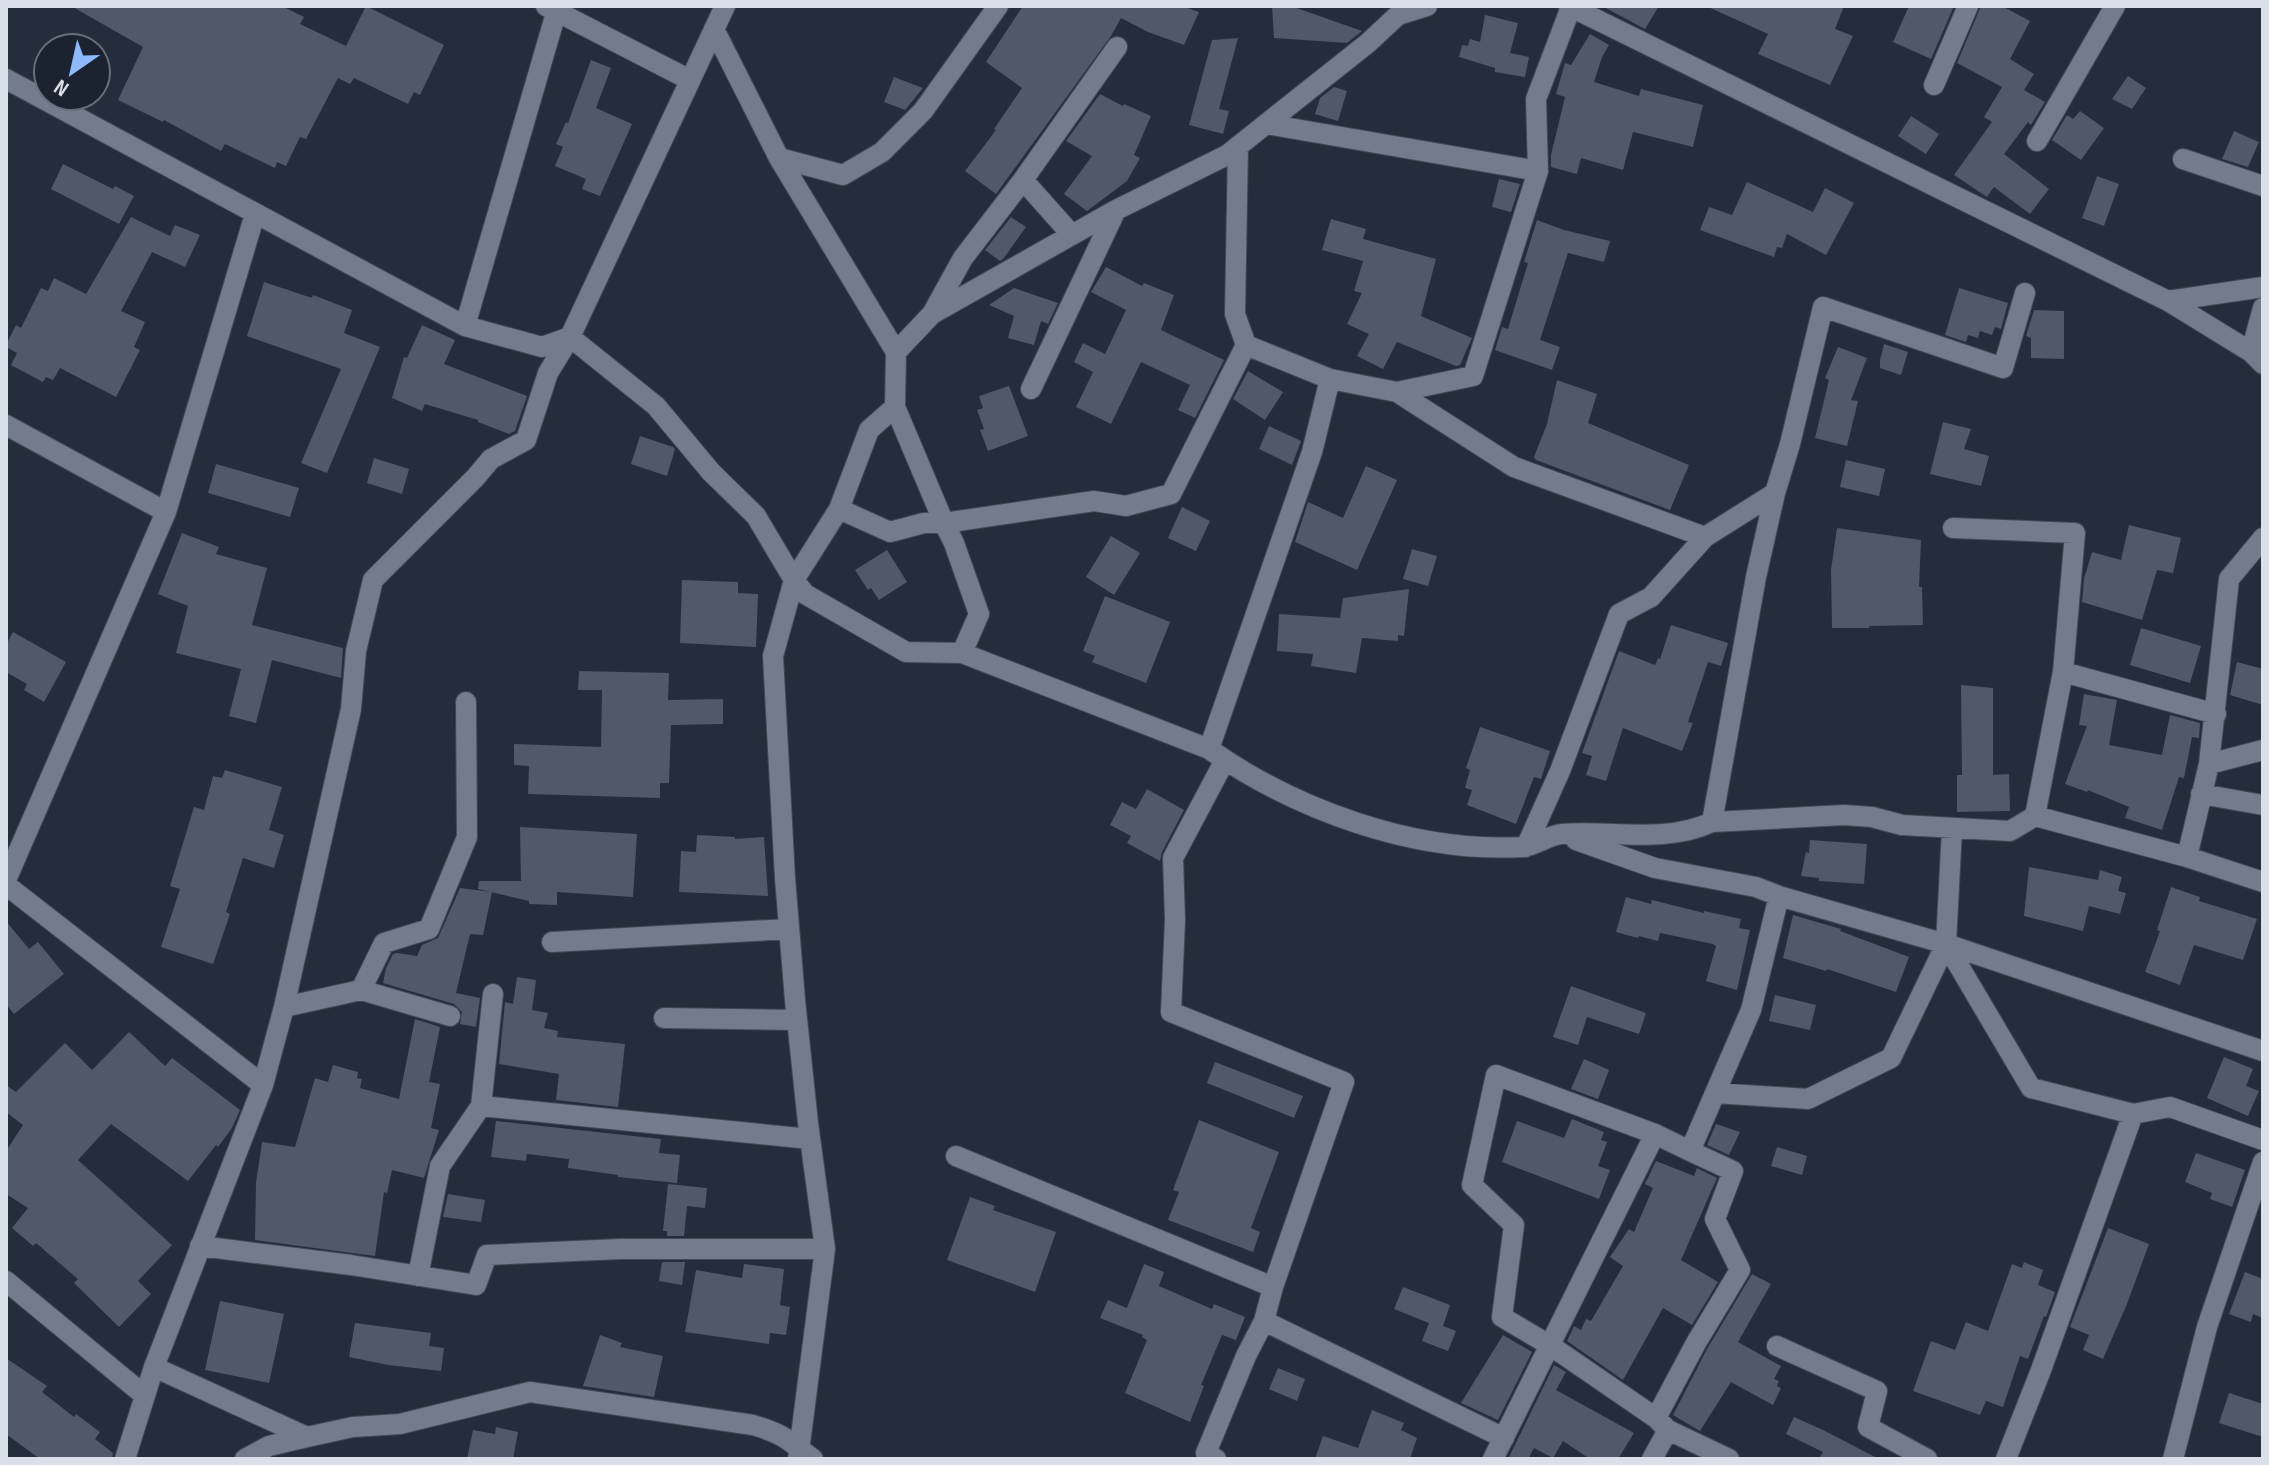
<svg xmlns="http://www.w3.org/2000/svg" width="2269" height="1465" viewBox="0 0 2269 1465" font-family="'Sofia Sans Condensed',sans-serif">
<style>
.building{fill:#4f5969}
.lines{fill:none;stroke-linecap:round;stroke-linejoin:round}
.street-casing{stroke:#424a56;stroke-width:22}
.street{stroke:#727c8d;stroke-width:20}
</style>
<rect width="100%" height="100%" fill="#242d3b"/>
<path class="building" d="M71,6H282L304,17L300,24L346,46L366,6L444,45L420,95L414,92L408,104L354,78L350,84L338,78L306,139L300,137L286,166L277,162L275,168L225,144L221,151L164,120L163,122L118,100L143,47Z
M1023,6H1182L1199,12L1184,45L1148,32L1121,18L1111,36L996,194L965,171L996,130L994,129L1022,88L986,62Z
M1272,6H1291L1362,31L1347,43L1274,38Z
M1602,6H1659L1645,29Z
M1706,6H1844L1835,29L1853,36L1830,85L1758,54L1768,34Z
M1909,6H1954L1931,59L1893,42Z
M1981,6H2002L2030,21L2010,59L2034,74L2024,90L2045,102L2031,125L2028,122L2004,154L2049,189L2030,214L1994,187L1987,197L1954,175L1992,122L1984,117L2002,87L1957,63Z
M1485,15L1518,23L1510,53L1529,57L1525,77L1495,72V68L1459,57L1462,45L1468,46L1470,39L1480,42Z
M1590,34L1609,45L1602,57L1594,82L1639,96L1641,89L1703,105L1693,147L1633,132L1623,170L1581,158L1577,174L1551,167V155L1565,97L1556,94L1565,63L1571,65Z
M1238,38L1219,109L1229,111L1223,134L1189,125L1212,40Z
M591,60L611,68L596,108L632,124L600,196L582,189L586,179L555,166L563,147L556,144L566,122L568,123Z
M2128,76L2146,88L2132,109L2112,99Z
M894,77L923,88L905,110L884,102Z
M1334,87L1347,91L1338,121L1315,114L1320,98Z
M1100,94L1123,106L1124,104L1151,116L1134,155L1140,158L1127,181L1087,211L1064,194L1092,156L1066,141Z
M2080,111L2104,128L2081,160L2052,140L2067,115L2073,119Z
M1911,116L1939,134L1926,154L1898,136Z
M2234,131L2259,142L2248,167L2222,159Z
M63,164L113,189L115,186L134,196L119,224L51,189Z
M2097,176L2119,184L2104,226L2082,218Z
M1499,179L1520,184L1511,212L1492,207Z
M1747,182L1813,212L1825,188L1854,203L1826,255L1787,234L1782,248L1777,247L1774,257L1700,230L1709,207L1732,215Z
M131,217L170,236L175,225L200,235L185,267L152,252L121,311L145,322L134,347L140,350L116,397L60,368L53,380L46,377L43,382L11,365L17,353L6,347V345L16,325L21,328L41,288L48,291L54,278L86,294Z
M1011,217L1026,227L1004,258L1000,261L985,250Z
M1331,219L1366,229L1363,239L1436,259L1421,316L1472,338L1460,365L1456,366L1397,342L1383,369L1357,356L1369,334L1347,324L1362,293L1354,291L1363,261L1322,250Z
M1537,220L1564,230L1610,241L1604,262L1568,253L1540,340L1560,347L1552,370L1495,350L1502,327L1508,329L1528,263L1524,262Z
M1106,267L1142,286L1144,283L1174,295L1161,330L1224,360L1195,418L1178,410L1190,385L1141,362L1111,424L1076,407L1093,372L1074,362L1083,343L1105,354L1126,310L1091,292Z
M264,282L312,298L313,295L352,310L344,333L380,347L327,473L301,463L341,369L247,336Z
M1014,288L1058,303L1048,324L1041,321L1034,345L1008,338L1014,316L989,305Z
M1959,288L2008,303L2001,329L1995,327L1992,335L1980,331L1978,338L1968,335L1966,342L1945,335Z
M2034,310L2064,311V359L2031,358V338L2026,336Z
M422,325L455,340L444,364L527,396L515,431L509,434L478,422V420L425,404L422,411L392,398L404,357L407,358Z
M1884,344L1908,352L1901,375L1880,368V360Z
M1838,347L1867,358L1851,400L1858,401L1847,446L1815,438L1829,380L1825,378Z
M1248,371L1283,392L1265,420L1233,399Z
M1557,380L1597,394L1588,423L1689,465L1670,510L1536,460L1534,457L1547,424Z
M1009,386L1028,436L988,451L980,430L984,429L977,410L983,408L979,396Z
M1943,422L1971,429L1964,449L1989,456L1981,486L1930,474Z
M1269,426L1301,441L1292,465L1259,449Z
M640,436L673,447L675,449L667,476L631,464Z
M374,458L409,469L402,494L367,483Z
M1846,460L1885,469L1879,496L1840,487Z
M216,464L299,488L290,517L208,493Z
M1366,466L1397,480L1357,570L1295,542L1308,502L1343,518Z
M1182,507L1210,521L1196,551L1168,538Z
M2129,525L2181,538L2173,573L2157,570L2142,620L2082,602L2084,579L2092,552L2121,560Z
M1837,528L1921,540L1919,587H1922L1923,625L1869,626V628H1832L1831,570Z
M182,533L219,547L216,554L267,568L252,625L343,648L341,678L272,660L256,723L229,716L241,669L176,653L188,606L158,594Z
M1111,536L1140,553L1114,595L1086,577Z
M1412,549L1437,556L1428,586L1403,579Z
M887,550L907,582L879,600L871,588L868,590L855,570Z
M682,580L738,582V593L758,594L756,647L680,643Z
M1409,589L1404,636L1398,635V641L1362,638L1356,673L1311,666L1313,654L1277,651L1279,614L1340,618L1343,598Z
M1105,596L1170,622L1146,683L1092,662L1095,656L1083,651Z
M1671,625L1728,643L1721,666L1708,662L1688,722L1693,723L1682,751L1623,728L1606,781L1586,775L1592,756L1582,753L1619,651L1655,665L1658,658L1660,659Z
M2141,628L2201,646L2190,683L2130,665Z
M13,632L66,662L44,702L24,690L27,684L6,672V645Z
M2237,662L2263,669V705L2230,695Z
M579,671L669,673L668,700L723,699V724L671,725L669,783H660V798L528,794L529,766L514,765V744L601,747L602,690H578Z
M1961,685L1993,688V775L2009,774L2010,811L1957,812V775H1962Z
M2084,694L2117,700L2109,745L2162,755L2170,715L2200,723L2199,738L2192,737L2184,778L2179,777L2162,830L2125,818L2129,807L2088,790L2087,792L2065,784L2087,726L2079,725Z
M1480,727L1550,751L1541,779L1534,777L1516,824L1467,805L1472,790L1465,788L1470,770L1466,768Z
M225,770L282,787L269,830L284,835L274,868L243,858L226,912L230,914L213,964L161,947L180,889L170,886L194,807L204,810L213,776L222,778Z
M1147,789L1184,810L1162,852L1160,861L1127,843L1131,836L1110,825L1122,802L1136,809Z
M520,827L637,834L633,897L557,892V905L529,904V901L478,889L479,881H521Z
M697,835L735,837V839L764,837L768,896L679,892L681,851L696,852Z
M1810,840L1867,844L1864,884L1819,881V878L1801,876L1806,852L1809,853Z
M2029,867L2098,880L2100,870L2122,877L2118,891L2126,893L2120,914L2089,906L2083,931L2024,916Z
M2171,887L2200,897L2199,901L2257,919L2243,960L2194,945L2180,985L2145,972L2160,931L2157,930Z
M460,888L492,892L483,935L470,934L456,993L480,998L476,1027L460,1024L462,1012L454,1004L383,983L386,968L393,954L397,953L417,956L422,945L438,938Z
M1626,897L1651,904L1652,900L1704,913V911L1741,919L1739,928L1750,930L1737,990L1706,981L1716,946L1713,944L1660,933L1658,941L1639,936L1638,938L1616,932Z
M1793,915L1841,929L1840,931L1909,957L1896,992L1827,969L1826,971L1783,958Z
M6,921L29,949L38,942L64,974L14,1014L6,1004Z
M517,977L536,980L532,1010L548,1013L544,1028L558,1031L557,1037L625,1044L618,1107L556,1100L559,1074L499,1064L505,1002L513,1004Z
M1571,986L1646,1013L1639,1034L1587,1017L1578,1045L1553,1037Z
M1775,995L1816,1005L1810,1030L1769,1021Z
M415,1019L440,1027L429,1082L440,1084L431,1128L439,1130L424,1178L392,1170L387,1193L384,1192L375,1256L255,1240L256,1183L262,1142L295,1147L315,1078L328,1082L333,1065L358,1072L357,1078L362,1079L360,1088L399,1099Z
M129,1032L165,1066L172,1058L240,1110L232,1128L218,1147L216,1145L188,1181L111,1124L78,1160L172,1245L138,1281L151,1294L119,1327L74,1283L78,1279L36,1243L33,1246L12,1228L28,1208L6,1194V1151L23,1125L6,1112V1085L16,1092L65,1043L92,1070Z
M2224,1057L2253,1069L2246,1086L2259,1091L2248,1116L2207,1098Z
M1584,1059L1609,1070L1598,1099L1571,1089Z
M1215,1062L1303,1096L1294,1118L1207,1083Z
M1572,1119L1604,1132L1601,1140L1607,1142L1598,1166L1610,1170L1599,1199L1502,1162L1517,1121L1564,1138Z
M1199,1120L1279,1152L1251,1228L1260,1232L1253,1252L1168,1220L1179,1192L1173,1190Z
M496,1121L661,1139L659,1153L680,1155L677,1183L618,1177V1175L568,1168L569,1159L527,1154L526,1161L491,1157Z
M1716,1124L1740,1132L1729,1155L1707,1145Z
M1777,1147L1807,1156L1802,1175L1771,1166Z
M2196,1153L2245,1170L2232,1207L2210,1199L2212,1193L2185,1182Z
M1656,1161L1694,1176L1697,1168L1717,1178L1681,1260L1718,1282L1692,1325L1663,1308L1623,1380L1567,1341L1574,1326L1581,1330L1586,1319L1591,1321L1623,1266L1610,1257L1629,1229L1634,1232L1653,1188L1645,1184Z
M668,1184L707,1188L705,1208L687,1206L684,1236H667V1231H663Z
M448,1194L485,1200L481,1222L443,1217Z
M970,1197L995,1206L993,1210L1056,1232L1035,1292L947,1260Z
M2108,1228L2149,1244L2127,1304L2103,1359L2083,1350L2089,1335L2070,1327Z
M662,1262H685L682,1285L659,1281Z
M2024,1262L2043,1270L2038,1285L2055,1292L2046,1317L2044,1316L2028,1359L2020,1356L2003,1407L1986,1401L1980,1415L1913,1391L1931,1341L1955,1350L1966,1322L1988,1331L2012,1264L2022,1268Z
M744,1264L784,1269L780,1305L790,1307L786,1335L770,1333L769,1344L685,1332L696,1270L742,1278Z
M1144,1264L1164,1272L1159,1286L1212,1309L1214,1304L1245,1317L1236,1340L1222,1335L1201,1385L1204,1386L1190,1422L1125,1393L1147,1340L1142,1337L1143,1335L1100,1318L1108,1300L1127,1308Z
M2245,1272L2263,1279V1318L2253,1314L2251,1322L2229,1314Z
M1752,1274L1771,1284L1738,1342L1781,1366L1774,1379L1779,1381L1777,1386L1781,1388L1773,1405L1731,1382L1700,1431L1673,1415L1707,1349Z
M1403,1287L1450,1305L1443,1326L1456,1331L1448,1351L1422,1341L1429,1323L1394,1309Z
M220,1301L284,1314L269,1383L205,1370Z
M355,1323L431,1333L429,1346L444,1348L441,1371L388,1365L349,1357Z
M600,1335L622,1343L620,1347L663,1356L654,1397L583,1386Z
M1503,1335L1532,1352L1498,1420L1461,1403Z
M6,1358L47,1386L42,1392L74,1417L76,1414L100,1432L95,1439L113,1453L112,1459H40L6,1434Z
M1554,1365L1566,1372L1556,1390L1634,1433L1618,1459H1590L1563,1441L1553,1458L1534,1448L1528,1459H1508Z
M1278,1368L1305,1379L1297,1401L1269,1389Z
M2229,1393L2263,1404V1437L2219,1423Z
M1372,1410L1404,1423L1401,1430L1417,1438L1410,1459H1315L1323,1436L1358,1448Z
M1794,1417L1823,1430L1879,1459H1819L1823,1452L1786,1434Z
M496,1427L518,1432L513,1459H467L473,1430L495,1434Z"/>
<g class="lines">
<defs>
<path id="street" d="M546,6L690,80
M1569,6L2168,301L2263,287
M714,29L779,158L896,352L895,407L944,523L1094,501L1126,506L1171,494L1246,345L1330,379L1312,452L1209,749
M6,79L465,326L542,347L570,337L656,406L711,472L756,516L794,580L805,594L906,652L962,653L1209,749C1296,810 1414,853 1522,847C1536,846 1548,835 1562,834C1612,830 1665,844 1712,822L1844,815L1872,817L1902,825L2010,831L2035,816L2187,857L2209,764L2263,750
M1934,85L1968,6
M1266,124L1538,171
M2037,141L2115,6
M1238,146L1235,314L1246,345
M779,158L843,175L882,152L923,111L998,6
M2183,159L2263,186
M1023,180L1117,47
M2168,301L2251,352L2263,364
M932,314L963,258L1023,180L1072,235
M465,326L558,6
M896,352L932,314L1116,210L1227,155L1368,43L1398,15L1427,6
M2251,352L2263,308
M1330,379L1397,392L1473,376L1538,171L1536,99L1571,7
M1031,389L1116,210
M1397,392L1514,467L1705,537
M6,425L166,512
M839,509L890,532L924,523H944L954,543L979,614L962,653
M1953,528L2075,533L2063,672
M2209,764L2229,579L2263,538
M2201,794L2263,805
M2035,816L2063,672L2216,714
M1712,822L1756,577L1775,493L1790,444L1823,307L2003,368L2025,293
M1952,829L1946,944L2031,1088L2133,1114L2170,1107L2263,1140
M1576,840L1655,868L1756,887L1779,896L1946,944L2263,1051
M1526,847L1560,771L1619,614L1651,597L1705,537L1775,493
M2187,857L2263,882
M6,880L166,512L255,214
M6,885L263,1085
M552,942L789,929
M361,990L450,1016
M493,994L481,1106L810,1139
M284,1007L361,990L384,943L429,929L467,837L466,702
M664,1018L797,1020
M1715,1093L1808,1099L1891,1058L1946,944
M1655,1134L1496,1075L1472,1185L1514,1225L1502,1317L1551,1346L1656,1418L1668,1430
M956,1156L1273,1287
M200,1246L351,1265L476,1285L487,1255L620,1249H825
M418,1276L440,1166L481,1106
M6,1281L144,1395
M1264,1321L1504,1438
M1777,1346L1877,1391L1868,1427L1927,1459
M154,1367L307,1437
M1656,1418L1696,1343L1740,1270L1715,1219L1733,1171L1690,1151
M125,1459L154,1367L263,1085L284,1007L351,709L356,651L373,580L475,478L491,459L526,440L548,373L570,337L725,6
M245,1459L269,1446L307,1437L353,1427L400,1424L530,1392L753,1425C784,1434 788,1440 813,1459
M798,1459L825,1249L808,1123L795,1000L785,878L773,656L794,580L839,509L869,430L895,407
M1216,1459L1206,1453L1246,1356L1264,1321L1273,1287L1344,1082L1171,1012L1175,920L1173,858L1225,760
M1493,1459L1655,1134L1690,1151L1751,1010L1779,896
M1652,1459L1668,1430L1729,1459
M2006,1459L2041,1370L2133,1114
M2173,1459L2207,1327L2263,1162"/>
</defs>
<use href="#street" class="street-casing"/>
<use href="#street" class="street"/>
</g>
<rect width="2269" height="1465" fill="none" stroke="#dae0e9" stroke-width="16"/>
<g transform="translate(72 72) rotate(214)"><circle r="38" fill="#1b2331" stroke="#676f7b" stroke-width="2"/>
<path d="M0-6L14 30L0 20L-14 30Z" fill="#8eb9fc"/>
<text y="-12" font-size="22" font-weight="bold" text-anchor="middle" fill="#dae0e9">N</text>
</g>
</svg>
